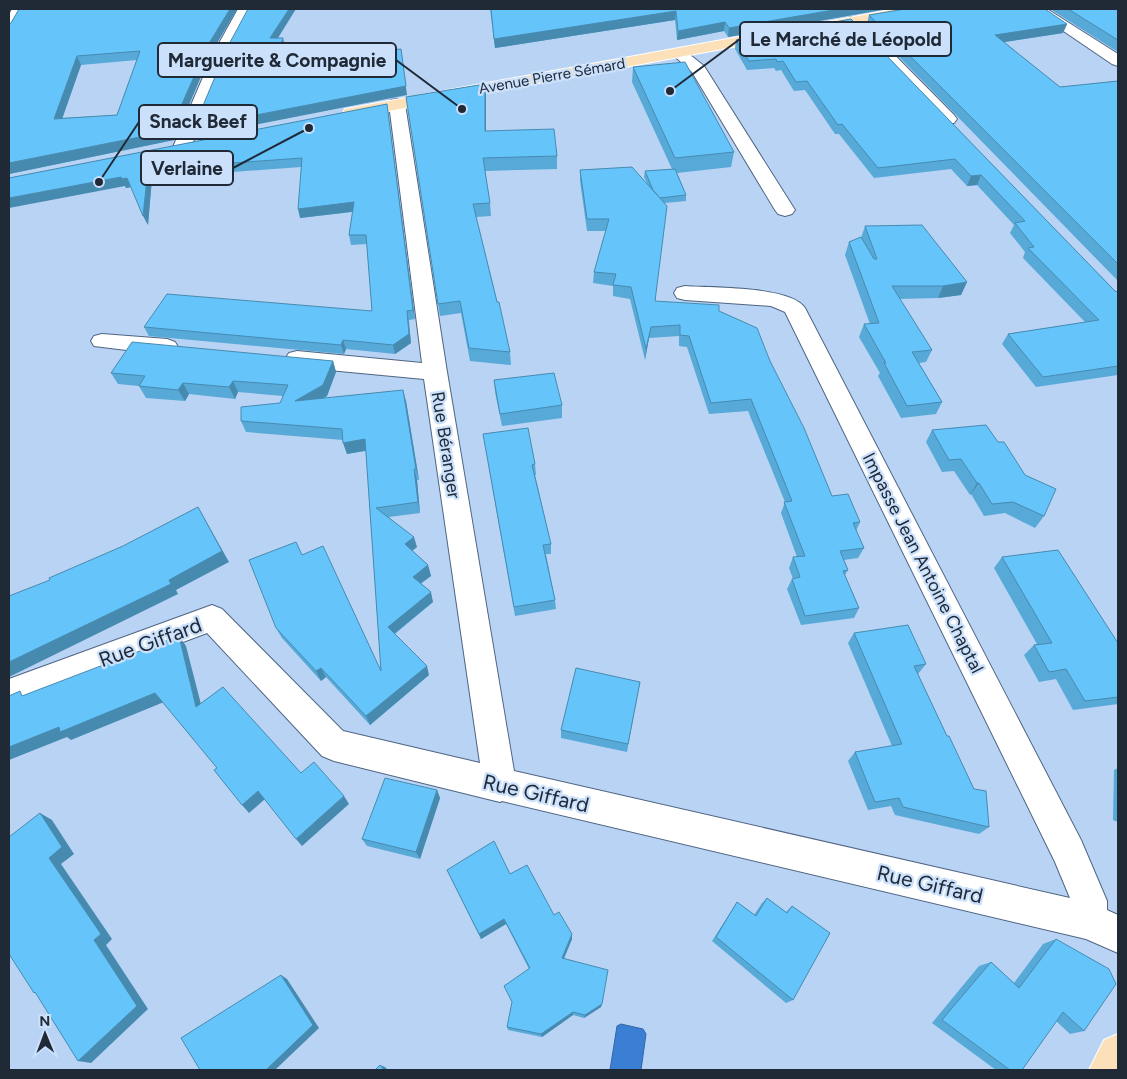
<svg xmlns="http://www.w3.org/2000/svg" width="1127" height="1079" font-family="Figtree,sans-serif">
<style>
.water{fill:#3b7fd5;stroke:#3366a6}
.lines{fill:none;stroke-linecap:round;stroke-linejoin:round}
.minor-casing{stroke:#4f6583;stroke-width:2}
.major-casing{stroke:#fff;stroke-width:2}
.minor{fill:#fff;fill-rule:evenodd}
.major{fill:#fbe0b9;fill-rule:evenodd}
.wall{fill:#57a9d8;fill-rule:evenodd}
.shaded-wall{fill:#478ab0}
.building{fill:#65c5fb;stroke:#478ab0;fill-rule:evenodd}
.labels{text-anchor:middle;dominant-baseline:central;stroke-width:4.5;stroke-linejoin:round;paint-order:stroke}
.far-street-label{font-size:15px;fill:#202a37;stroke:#cbe0fb}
.street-label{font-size:18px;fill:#202a37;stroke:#cbe0fb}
.near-street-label{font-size:21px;fill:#202a37;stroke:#cbe0fb}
.leader{fill:none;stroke:#202a37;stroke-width:2}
.callout-dot{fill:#202a37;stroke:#cbe0fb;stroke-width:2}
.callout{fill:#cbe0fb;stroke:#202a37;stroke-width:2}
.callout-label{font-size:19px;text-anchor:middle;font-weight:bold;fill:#202a37}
</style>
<rect width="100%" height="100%" fill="#b9d3f5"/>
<polygon class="water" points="621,1024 643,1029 646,1034 641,1070 610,1070 617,1026"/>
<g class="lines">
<defs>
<g id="minor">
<polygon points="12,9 26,9 14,31 9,32 9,15"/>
<polygon points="238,9 252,9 229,54 191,147 188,151 182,152 176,151 173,147 213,54"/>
<polygon points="1031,9 1047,9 1118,54 1118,66 1112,64"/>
<polygon points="853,17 858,18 954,115 957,119 954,123 942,123 848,24 846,21 848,18"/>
<polygon points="679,48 684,50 704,66 795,210 792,214 785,216 778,214 775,210 692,72 671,53 674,50"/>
<path d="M397,99L403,100L405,104L447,372L514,771L1070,898L1055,862L785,312L771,306L685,300L677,298L674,293L677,288L685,286C711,288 791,286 805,308L1081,840L1107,901V910L1118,915V953L1086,939L502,801L500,802L334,761L322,756L207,633L9,707V679L212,605L222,609L343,731L480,763L424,379L297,367L289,365L285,359L289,353L297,351L422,363L389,104L391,100Z"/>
<polygon points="102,334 167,339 175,342 178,347 175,352 167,355 94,346 91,341 94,336"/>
</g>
<g id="major">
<polygon points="896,9 925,9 923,12 918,13 816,32 811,31 809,28 811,25 816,24"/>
<polygon points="771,31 776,33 779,36 776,39 351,118 345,117 343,113 345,109 351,108"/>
<polygon points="1118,1034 1118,1070 1089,1070 1104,1040"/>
</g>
</defs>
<use href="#minor" class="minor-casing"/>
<use href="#major" class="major-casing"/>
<use href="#minor" class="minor"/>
<use href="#major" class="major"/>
</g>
<g class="wall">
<path d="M19,9H237L211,53L174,140L9,174V24L11,23ZM137,60L117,115L62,118L81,65Z"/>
<polygon points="490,9 887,9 728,37 724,31 677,40 675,20 495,48"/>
<polygon points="1050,9 1118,9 1118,52"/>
<polygon points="869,15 1067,24 1063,33 1004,42 1060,87 1118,81 1118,281 867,24"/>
<polygon points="851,19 1115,291 1118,292 1118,375 1036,387 1002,344 1008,334 1085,322 1023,258 1025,252 1010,233 1014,225 977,185 967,186 951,169 874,178 839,134 835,134 805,90 794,91 781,70 776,71 774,68 747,70 735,49 736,40"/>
<polygon points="633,67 734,152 731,167 677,173 686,195 686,201 665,203 655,301 719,311 770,361 832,496 860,522 856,531 864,548 858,558 844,560 848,570 845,575 859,608 854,618 801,625 787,589 792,579 793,579 789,568 793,557 797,557 781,513 785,502 748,411 709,414 687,347 679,346 679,336 649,338 645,360 630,299 613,296 613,286 593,283 594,272 606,231 587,231 580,181 580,170 647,183 644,177 645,171 672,169 632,82"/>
<polygon points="485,84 486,96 486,131 557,156 557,169 485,171 490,203 491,216 476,217 510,352 511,365 470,361 461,313 440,316 406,97"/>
<polygon points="387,104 415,319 409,320 411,343 395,354 346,349 344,354 149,336 144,327 372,311 367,244 351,245 349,235 353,212 300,218 301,167 152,178 148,225 131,187 126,188 125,186 9,178"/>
<polygon points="865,226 967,282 961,295 938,298 899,299 932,350 926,362 919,363 942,402 936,414 901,418 878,376 880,373 859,337 864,324 870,324 845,255 849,242 861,238"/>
<polygon points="333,361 336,372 327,396 323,399 406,401 419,480 417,480 420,513 389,517 417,547 412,551 428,565 431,576 421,583 433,602 395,634 429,675 370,725 326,677 321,681 282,638 276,628 302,555 381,671 366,451 347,454 343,440 246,432 241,421 280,403 283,396 238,392 235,399 189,394 185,401 146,398 139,386 118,384 111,373"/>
<polygon points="494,380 562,405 562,418 502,426 495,392"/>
<polygon points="932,430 1044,516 1035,528 1005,513 984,516 971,494 970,495 954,471 942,472 926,442"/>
<polygon points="483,434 535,464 536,475 535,475 551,544 551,554 546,554 555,600 556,609 515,616"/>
<polygon points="1002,557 1118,643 1118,704 1073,710 1056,679 1039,682 1024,655 1034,645 1037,644 994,568"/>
<polygon points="854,633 926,664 918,674 989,827 979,834 895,815 891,806 868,810 848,761 855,752 892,746 848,643"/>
<polygon points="640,682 627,752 561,738 561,730"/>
<polygon points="1118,768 1118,822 1113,820 1114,770"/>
<polygon points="437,790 440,798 420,859 367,846 362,839"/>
<polygon points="447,870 510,874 554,915 572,939 564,959 602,1004 601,1007 584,1018 573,1015 542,1037 508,1030 507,1027 529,969 506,924 481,939"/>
<polygon points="767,898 786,912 792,906 793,1000 786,1003 712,941 737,902 754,915 762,903"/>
<polygon points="1056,939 1084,1031 1070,1034 1056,1021 1022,1070 996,1070 932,1023 979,966 991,962 1014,983 1043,944"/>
</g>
<g class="shaded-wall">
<polygon points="230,9 237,9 211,53 174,140 9,174 9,163 170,131 208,45"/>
<polygon points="289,9 296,9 273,46 270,38"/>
<polygon points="839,9 887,9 728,37 729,28"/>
<polygon points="676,11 675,20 495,48 494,39"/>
<polygon points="725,22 724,31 677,40 678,31"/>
<polygon points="1067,24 1063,33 992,44 995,35"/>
<polygon points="283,38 285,46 280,61 278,53"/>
<polygon points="401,49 407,95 198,136 194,127"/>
<polygon points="77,56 81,65 59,128 54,119"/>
<polygon points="485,84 486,96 486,143 485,131"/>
<polygon points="387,104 388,113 415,319 413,310"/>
<polygon points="148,169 152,178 148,225 143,216"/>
<polygon points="981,175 977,185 967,186 971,176"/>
<polygon points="121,177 127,178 131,187 126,188 125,186 9,208 9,198"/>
<polygon points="354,202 357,211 300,218 298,209"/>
<polygon points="967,282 961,295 938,298 943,286"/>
<polygon points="407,311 411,343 395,354 393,345"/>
<polygon points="651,327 645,360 646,349"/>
<polygon points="343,340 346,349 344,354 341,345"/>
<polygon points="333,361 336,372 327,396 299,413 295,401"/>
<polygon points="233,381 238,392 235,399 229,387"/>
<polygon points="183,383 189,394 185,401 178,390"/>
<polygon points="403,390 406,401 419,480 416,469"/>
<polygon points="365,439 368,450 347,454 343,443"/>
<polygon points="414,469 417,480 420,513 418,502"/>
<polygon points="977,483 979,483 971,494 970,495"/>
<polygon points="198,507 229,562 176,590 178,594 9,677 9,662 169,580"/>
<polygon points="414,537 417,547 408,554 405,544"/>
<polygon points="428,565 431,576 416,587 413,577"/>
<polygon points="431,592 433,602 391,636 388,627"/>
<polygon points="179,636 186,646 204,716 196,707"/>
<polygon points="427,666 429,675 370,725 366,716"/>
<polygon points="321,668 326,677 321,681 316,671"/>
<polygon points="155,693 164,702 71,740 67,737 9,760 9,747 59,727"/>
<polygon points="437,790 440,798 420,859 416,852"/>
<polygon points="258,791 265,799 249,813 242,805"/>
<polygon points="344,796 349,804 302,846 296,839"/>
<polygon points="40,813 52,820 74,854 61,864 112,939 106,945 148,1009 91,1063 78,1061 94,940 49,858"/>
<polygon points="504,919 506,924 481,939 479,934"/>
<polygon points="572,934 572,939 562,962 562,958"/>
<polygon points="281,975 287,979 319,1028 275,1070 266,1070"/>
<polygon points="602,1004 601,1007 584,1018 585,1015"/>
<polygon points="573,1012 573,1015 542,1037 541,1034"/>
<polygon points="380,1065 385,1067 388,1070 384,1070"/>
</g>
<g class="building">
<path d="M19,9H230L208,45L170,131L9,163V24L11,23ZM140,51L117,115L54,119L77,56Z"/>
<polygon points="248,9 289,9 270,38 283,38 278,53 325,52 324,56 401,49 406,86 194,127 228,46"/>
<polygon points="491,9 839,9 729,28 725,22 678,31 676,11 494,39"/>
<polygon points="905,9 1045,9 1067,24 995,35 1060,87 1118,81 1118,264 869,15"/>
<polygon points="1068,9 1118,9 1118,40"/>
<polygon points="851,19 1115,291 1118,292 1118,366 1043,377 1008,334 1099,320 1028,248 1034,247 1015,223 1025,221 981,175 971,176 955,159 878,168 842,124 838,125 807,81 796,82 783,61 777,62 776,59 749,61 736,40"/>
<polygon points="685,62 734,152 675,158 633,67"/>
<polygon points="485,84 485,131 554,129 557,156 483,158 490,203 473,204 497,302 499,302 510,352 469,348 460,301 438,304 406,97"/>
<polygon points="387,104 413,310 407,311 409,334 393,345 343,340 341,345 144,327 167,294 372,311 366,235 349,235 354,202 298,209 302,158 148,169 143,216 127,178 122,179 121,177 9,198 9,178"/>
<polygon points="632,167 667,206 655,301 719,305 719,311 757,328 770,361 804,428 832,496 848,494 860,522 853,523 864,548 840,551 848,570 843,571 859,608 805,616 792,579 800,577 793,557 805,556 784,502 792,501 751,399 711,403 689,336 680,335 680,325 651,327 646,349 631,287 613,285 616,274 594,272 609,219 587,219 580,170"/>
<polygon points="675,169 686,195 660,198 653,190 645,171"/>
<polygon points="922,225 967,282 943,286 892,286 932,350 912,352 942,402 907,406 884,363 886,363 864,324 879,323 849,242 861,237 874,259 877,259 865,226"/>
<polygon points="132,342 333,361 323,385 295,401 403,390 416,469 414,469 418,502 376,508 414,537 405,544 428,565 413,577 431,592 388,627 427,666 366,716 321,668 316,671 276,628 249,560 296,542 302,555 323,546 381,671 365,439 343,443 342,429 241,421 241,407 280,403 288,385 233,381 229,387 183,383 178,390 139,386 145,376 111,373"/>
<polygon points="554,373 562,405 500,414 494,380"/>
<polygon points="986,425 998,442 1004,442 1025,475 1056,489 1044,516 1013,502 992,504 979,483 977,483 961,459 949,460 932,430"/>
<polygon points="528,428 535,464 532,465 551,544 543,545 555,600 514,607 483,434"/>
<polygon points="198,507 222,551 169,580 171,584 9,662 9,596 50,580 49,578 123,546"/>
<polygon points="1058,550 1118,643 1118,697 1085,701 1066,669 1049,672 1034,645 1052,643 1002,557"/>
<polygon points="908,625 926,664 914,666 947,736 949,736 974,789 986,791 989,827 903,807 899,798 875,802 855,752 902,744 854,633"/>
<polygon points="179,636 196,707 223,687 301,773 314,762 344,796 296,839 258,791 242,805 214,770 217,768 155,693 60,732 59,727 9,747 9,696 20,691 22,696"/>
<polygon points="576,668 640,682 628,744 561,730"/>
<polygon points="385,778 437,790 416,852 362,839"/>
<polygon points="40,813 62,847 49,858 101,934 94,940 137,1006 78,1061 35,992 34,993 9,954 9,837"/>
<polygon points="494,841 510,874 527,865 554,915 559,912 572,934 562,958 608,970 602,1004 585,1015 573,1012 541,1034 507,1027 512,1002 504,986 530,968 504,919 479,934 447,870"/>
<polygon points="767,898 787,913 792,906 830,933 793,1000 716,937 737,902 756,916"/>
<polygon points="1056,939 1109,969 1116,984 1084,1031 1063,1012 1022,1070 1010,1070 942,1020 991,962 1019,988"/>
<polygon points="281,975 313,1025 266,1070 231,1070 231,1069 230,1070 200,1070 181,1038"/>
<polygon points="380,1065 384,1070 375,1070"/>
</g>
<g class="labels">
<g class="far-street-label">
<text transform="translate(552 76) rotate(-10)">Avenue Pierre Sémard</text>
</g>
<g class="street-label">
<text transform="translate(446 445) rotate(81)">Rue Béranger</text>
<text transform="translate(923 563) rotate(63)">Impasse Jean Antoine Chaptal</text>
</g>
<g class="near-street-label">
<text transform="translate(150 642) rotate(-20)">Rue Giffard</text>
<text transform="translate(536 793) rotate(13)">Rue Giffard</text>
<text transform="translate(930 884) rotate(13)">Rue Giffard</text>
</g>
</g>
<path class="leader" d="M670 91L740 39M462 109L396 60M99 182L139 122M309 128L233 168"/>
<g class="callout-dot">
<circle cx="670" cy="91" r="5"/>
<circle cx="462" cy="109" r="5"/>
<circle cx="99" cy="182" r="5"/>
<circle cx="309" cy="128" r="5"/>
</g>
<g class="callout">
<rect x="740" y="22" width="211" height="34" rx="5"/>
<rect x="158" y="43" width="238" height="34" rx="5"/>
<rect x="139" y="105" width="118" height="34" rx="5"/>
<rect x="141" y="151" width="92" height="34" rx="5"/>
</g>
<g class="callout-label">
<text x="846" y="46">Le Marché de Léopold</text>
<text x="277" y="67">Marguerite &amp; Compagnie</text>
<text x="198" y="128">Snack Beef</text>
<text x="187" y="175">Verlaine</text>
</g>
<rect width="1127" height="1079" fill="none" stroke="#202a37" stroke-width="20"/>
<g transform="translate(45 1034) rotate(359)" stroke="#cbe0fb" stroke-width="4" paint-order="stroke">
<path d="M0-4L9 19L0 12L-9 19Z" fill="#202a37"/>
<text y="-8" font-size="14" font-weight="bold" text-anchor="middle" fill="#202a37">N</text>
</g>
</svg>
